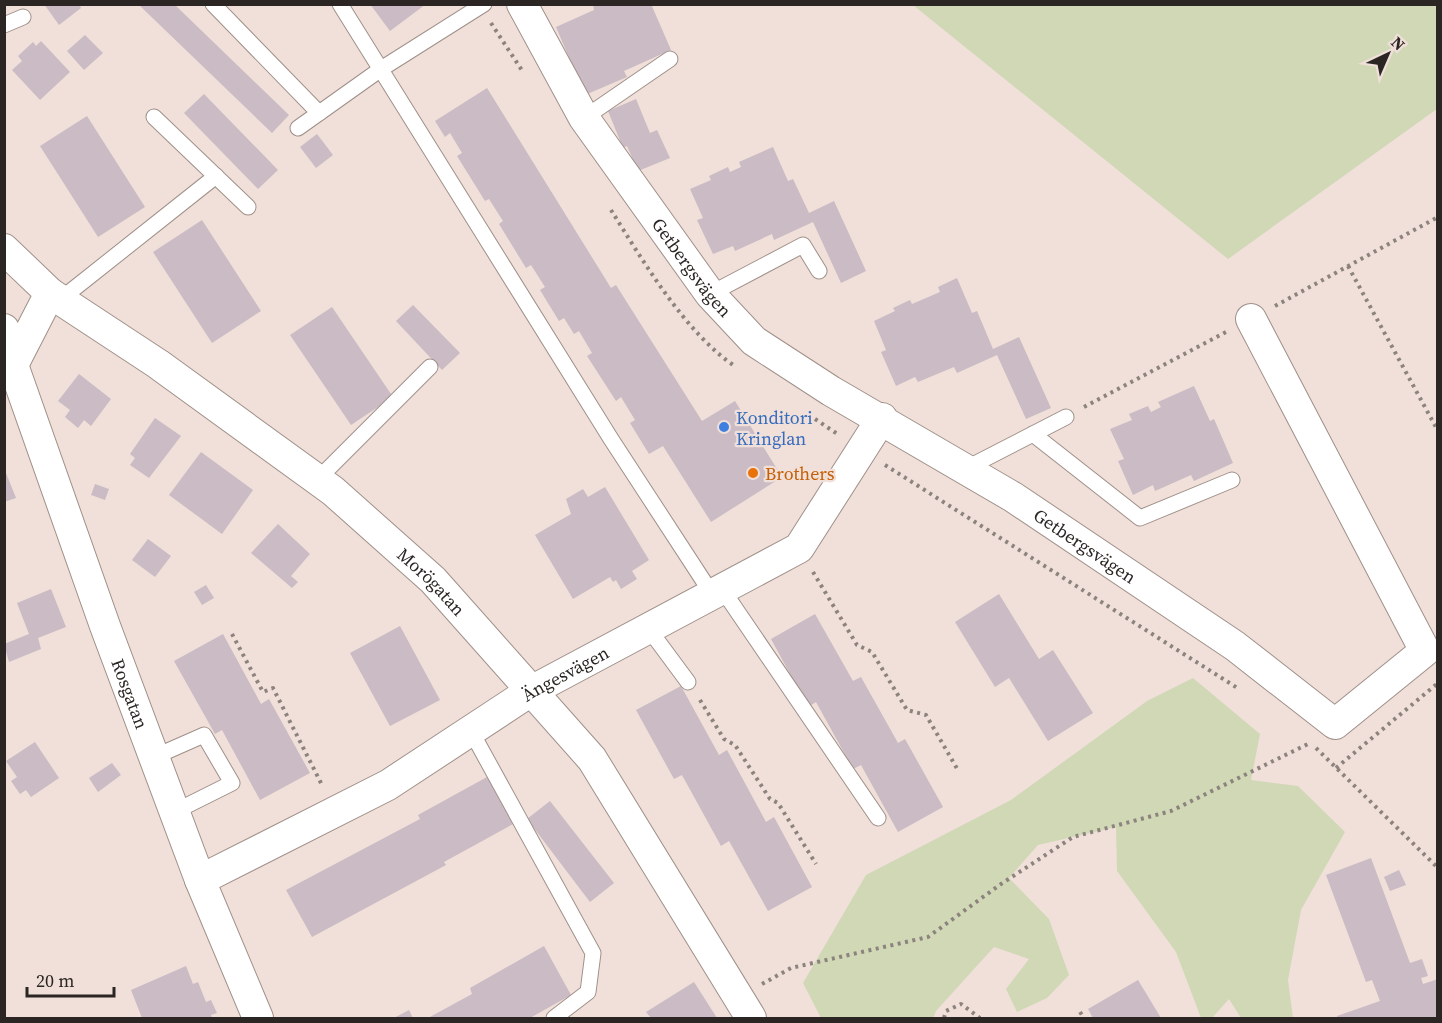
<svg xmlns="http://www.w3.org/2000/svg" width="1442" height="1023" font-family="'Source Serif 4',serif">
<style>
.green{fill:#d0d8b6}
.building{fill:#cabbc4}
.lines{fill:none;stroke-linecap:round;stroke-linejoin:round}
.lane-casing{stroke:#9f9089;stroke-width:17}
.street-casing{stroke:#9f9089;stroke-width:32}
.path{stroke:#8d837e;stroke-width:4;stroke-dasharray:3 4.5;stroke-linecap:butt}
.lane{stroke:#fff;stroke-width:15}
.street{stroke:#fff;stroke-width:30}
.shop-dot{fill:#3f7fe0;stroke:#f0e0d9;stroke-width:2}
.food-dot{fill:#e8710a;stroke:#f0e0d9;stroke-width:2}
.labels{text-anchor:middle;dominant-baseline:central;stroke-width:4.5;stroke-linejoin:round;paint-order:stroke}
.street-label{font-size:18px;fill:#2b2623;stroke:#f0e0d9}
.shop-label{font-size:18px;fill:#366cbe;stroke:#f0e0d9;text-anchor:start}
.food-label{font-size:18px;fill:#c56008;stroke:#f0e0d9;text-anchor:start}
</style>
<rect width="100%" height="100%" fill="#f0e0d9"/>
<g class="green">
<polygon points="913,5 1437,5 1437,109 1228,259"/>
<polygon points="1193,678 1260,734 1251,780 1298,786 1345,832 1301,910 1288,980 1293,1018 1241,1018 1229,999 1212,1018 1201,1018 1176,952 1117,871 1116,827 1038,845 1009,878 1049,919 1069,975 1047,998 1017,1012 1006,989 1029,959 994,947 936,1011 933,1018 821,1018 803,983 866,875 1011,800 1147,701"/>
</g>
<g class="building">
<polygon points="44,4 79,4 81,8 59,25"/>
<polygon points="138,4 174,4 289,115 272,133"/>
<polygon points="370,4 426,4 390,31"/>
<polygon points="593,4 651,4 671,50 624,71 627,77 585,95 556,27 594,10"/>
<polygon points="85,35 103,53 84,70 67,51"/>
<polygon points="41,41 70,72 40,100 12,70 22,61 18,56 33,42 36,46"/>
<polygon points="487,88 611,288 616,285 702,421 735,401 782,477 711,522 663,446 649,454 630,423 635,420 621,397 616,401 587,356 592,353 579,331 574,334 564,318 559,321 540,290 545,287 531,265 526,268 499,224 503,221 489,199 485,201 457,156 462,153 450,133 445,137 435,121"/>
<polygon points="204,94 278,170 258,189 184,113"/>
<polygon points="636,99 650,133 657,130 670,158 638,171 627,146 623,148 608,111"/>
<polygon points="87,116 145,207 98,237 40,146"/>
<polygon points="317,134 333,155 316,168 300,147"/>
<polygon points="773,147 788,181 793,179 809,213 834,201 866,271 841,283 813,222 774,240 772,234 735,251 733,246 713,254 697,220 703,218 690,189 711,180 709,176 728,167 730,172 741,167 739,162"/>
<polygon points="202,220 261,311 212,343 153,252"/>
<polygon points="957,278 972,313 977,311 993,349 1019,337 1051,408 1026,419 997,355 957,373 954,367 918,382 915,377 896,386 881,352 886,350 874,321 895,311 893,308 910,300 912,304 940,292 938,287"/>
<polygon points="413,305 460,353 442,370 396,321"/>
<polygon points="332,307 393,397 351,425 290,335"/>
<polygon points="79,374 111,399 91,426 84,420 78,428 65,417 70,410 58,401"/>
<polygon points="1194,386 1210,421 1214,419 1233,463 1194,481 1191,475 1155,491 1153,485 1133,495 1118,461 1124,459 1110,429 1132,420 1129,414 1148,406 1151,412 1161,407 1158,402"/>
<polygon points="155,418 181,436 149,478 130,465 135,458 130,454"/>
<polygon points="201,452 253,490 222,534 169,495"/>
<polygon points="4,468 16,498 4,502"/>
<polygon points="95,484 109,489 105,500 91,495"/>
<polygon points="605,487 649,560 632,571 637,579 621,589 616,580 613,582 610,577 573,599 535,535 571,514 566,499 583,489 588,497"/>
<polygon points="278,524 310,554 291,576 298,582 292,588 251,553"/>
<polygon points="148,539 171,556 155,577 132,560"/>
<polygon points="206,585 214,598 202,605 194,592"/>
<polygon points="51,589 66,627 38,638 41,649 9,662 4,644 29,634 17,603"/>
<polygon points="999,594 1039,659 1053,650 1093,713 1048,741 1009,678 995,687 955,622"/>
<polygon points="815,614 853,681 861,677 898,743 905,739 943,807 898,832 861,765 853,769 816,702 808,707 771,639"/>
<polygon points="400,626 440,700 390,726 350,653"/>
<polygon points="223,634 261,704 269,699 310,773 260,800 222,730 215,734 174,661"/>
<polygon points="681,686 719,755 727,750 766,822 774,817 812,887 768,911 729,841 721,846 682,775 674,779 636,710"/>
<polygon points="35,742 59,778 31,797 26,790 20,794 11,781 17,777 6,761"/>
<polygon points="112,763 121,775 98,792 89,778"/>
<polygon points="487,777 513,824 444,862 446,865 312,937 286,890 420,819 418,815"/>
<polygon points="550,801 614,883 590,902 527,819"/>
<polygon points="1371,858 1410,963 1422,959 1428,976 1421,978 1423,984 1438,979 1438,1018 1338,1018 1337,1016 1380,1001 1372,980 1366,982 1326,875"/>
<polygon points="1399,870 1406,885 1390,891 1384,877"/>
<polygon points="544,946 571,995 530,1018 428,1018 472,994 470,988"/>
<polygon points="186,966 193,984 198,982 206,1002 211,1000 217,1013 211,1015 212,1018 142,1018 131,990"/>
<polygon points="1138,980 1161,1018 1093,1018 1088,1009"/>
<polygon points="694,982 717,1018 651,1018 646,1012"/>
<polygon points="409,1010 413,1018 394,1018"/>
</g>
<g class="lines">
<defs>
<g id="lane">
<polyline points="213,4 319,113"/>
<polyline points="340,4 611,439 712,594"/>
<polyline points="4,25 23,17"/>
<polyline points="154,117 248,207"/>
<polyline points="584,118 670,59"/>
<polyline points="298,128 381,69 484,4"/>
<polyline points="710,294 803,245 819,271"/>
<polyline points="61,299 216,176"/>
<polyline points="1033,434 1140,518 1232,480"/>
<polyline points="965,469 1066,417"/>
<polyline points="317,480 430,367"/>
<polyline points="722,589 878,818"/>
<polyline points="648,628 688,682"/>
<polyline points="471,731 593,953 588,992 554,1018"/>
<polyline points="154,757 204,735 232,783 174,812"/>
</g>
<g id="street">
<path id="s1" d="M522,4L584,118L710,294L754,341L831,391L1013,497L1235,646L1335,724L1425,651L1251,319"/>
<path id="s2" d="M4,249L50,293L158,364L333,491L433,580L592,759L751,1018"/>
<path id="s3" d="M4,329L13,365L105,626L200,880L258,1018"/>
<polyline points="13,365 50,293"/>
<path id="s4" d="M200,880L388,785L531,691L799,548L882,418"/>
</g>
</defs>
<use href="#lane" class="lane-casing"/>
<use href="#street" class="street-casing"/>
<g class="path">
<polyline points="491,23 523,72"/>
<path d="M611,210C643,261 686,334 736,367"/>
<polyline points="1348,266 1438,431"/>
<polyline points="1275,306 1438,217"/>
<polyline points="1084,407 1226,332"/>
<polyline points="815,419 839,435"/>
<polyline points="885,465 1239,689"/>
<polyline points="813,572 857,645 872,652 907,710 926,715 959,772"/>
<polyline points="232,634 263,692 273,688 323,787"/>
<polyline points="700,700 724,739 735,745 770,799 778,803 816,864"/>
<polyline points="1316,748 1438,868"/>
<polyline points="1336,768 1438,683"/>
<polyline points="762,984 791,968 928,937 1001,884 1073,837 1171,811 1310,743"/>
<polyline points="1080,1012 1084,1018"/>
<polyline points="944,1018 946,1011 961,1004 980,1018"/>
</g>
<use href="#lane" class="lane"/>
<use href="#street" class="street"/>
</g>
<circle class="shop-dot" cx="724" cy="427" r="6"/>
<circle class="food-dot" cx="753" cy="473" r="6"/>
<g class="labels">
<g class="street-label">
<text stroke="none"><textPath href="#s1" startOffset="314">Getbergsvägen</textPath></text>
<text stroke="none"><textPath href="#s1" startOffset="800">Getbergsvägen</textPath></text>
<text stroke="none"><textPath href="#s2" startOffset="543">Morögatan</textPath></text>
<text stroke="none"><textPath href="#s4" startOffset="420">Ängesvägen</textPath></text>
<text stroke="none"><textPath href="#s3" startOffset="386">Rosgatan</textPath></text>
</g>
<g class="shop-label">
<text x="736" y="417">Konditori<tspan x="736" dy="21">Kringlan</tspan></text>
</g>
<g class="food-label">
<text x="765" y="473">Brothers</text>
</g>
</g>
<rect width="1442" height="1023" fill="none" stroke="#2b2623" stroke-width="12"/>
<g transform="translate(1388 54) rotate(44)" stroke="#f0e0d9" stroke-width="4.5" paint-order="stroke">
<path d="M0-4.5L10 22L0 15L-10 22Z" fill="#2b2623"/>
<text y="-9" font-size="16" font-weight="bold" text-anchor="middle" fill="#2b2623">N</text>
</g>
<path d="M27 987v9h87v-9" fill="none" stroke="#2b2623" stroke-width="3"/>
<text x="36" y="987" font-size="18" fill="#2b2623" stroke="#f0e0d9" stroke-width="4.5" paint-order="stroke">20 m</text>
</svg>
